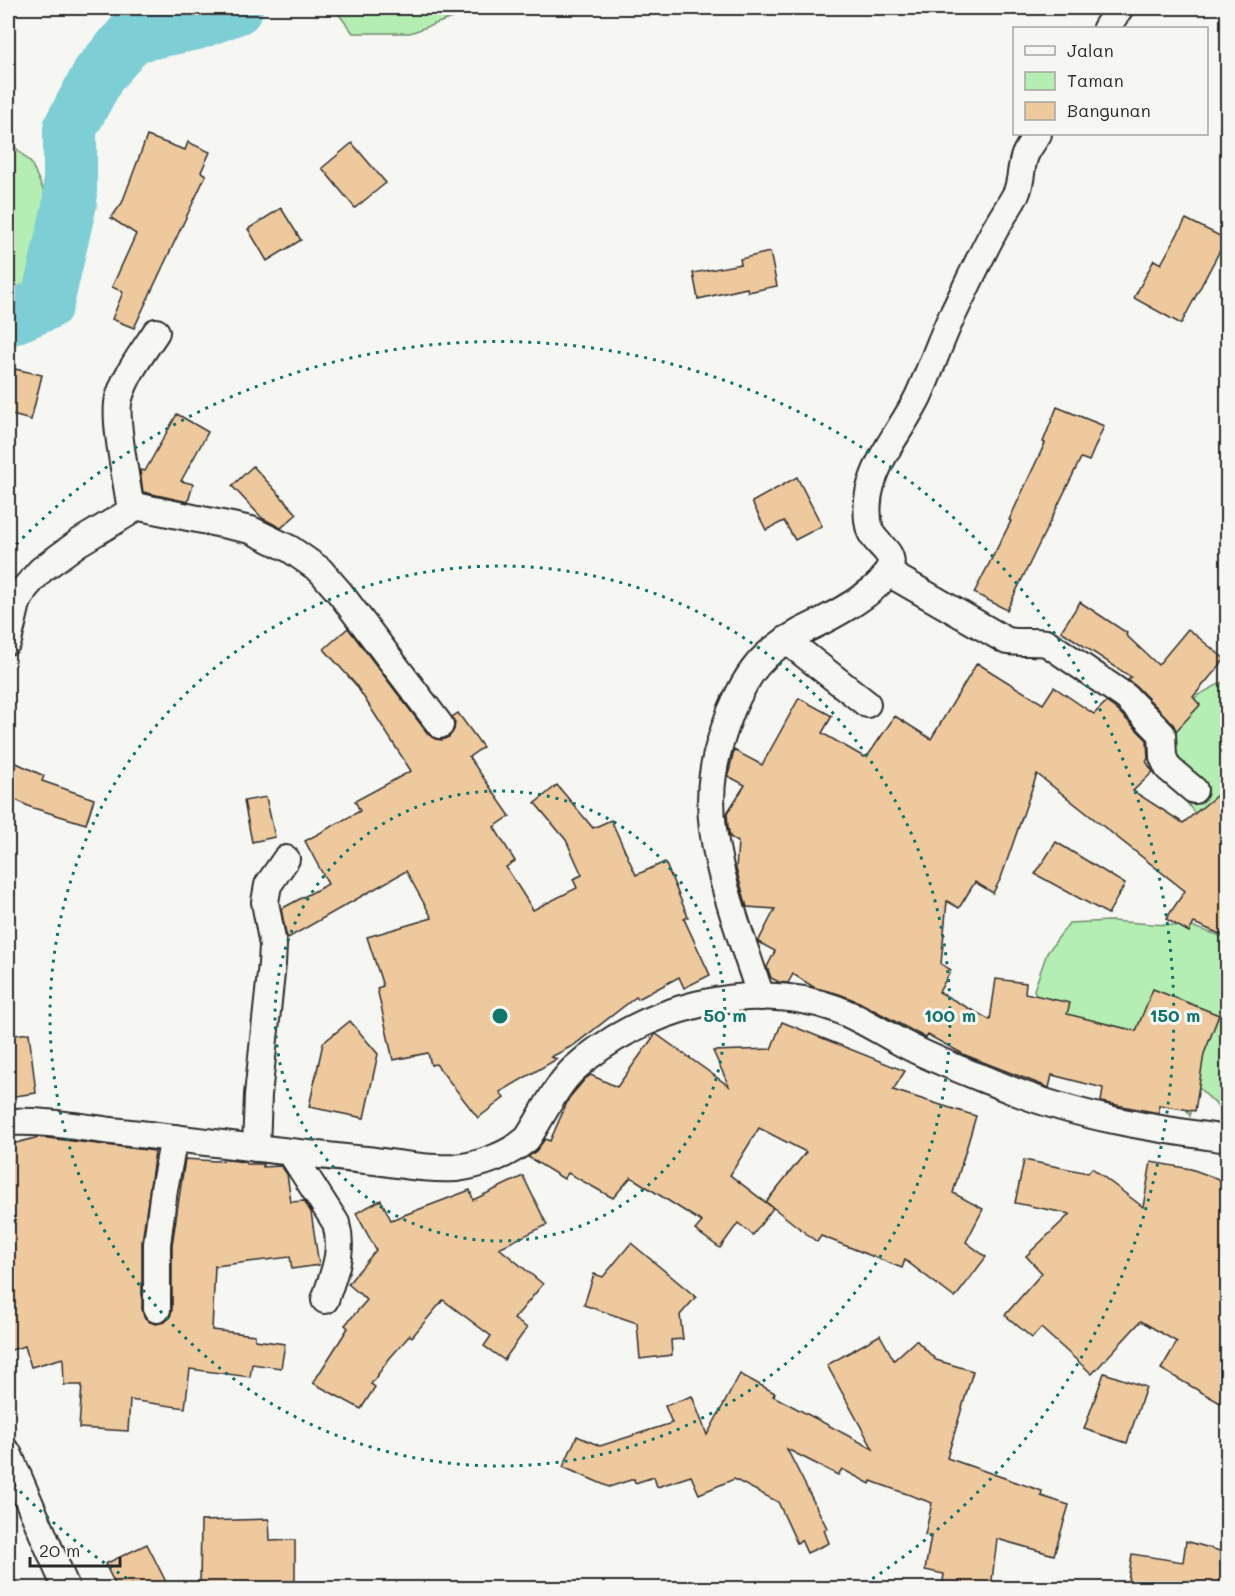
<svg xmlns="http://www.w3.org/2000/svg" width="1235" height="1596" font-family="Mali,sans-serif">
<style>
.green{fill:#b5eeb2;stroke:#708c6e;stroke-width:1.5}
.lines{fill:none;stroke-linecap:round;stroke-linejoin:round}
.river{stroke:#7dced5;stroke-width:54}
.building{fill:#eec99e;stroke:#2b2b2b;stroke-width:1.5}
.minor-casing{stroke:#2b2b2b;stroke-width:30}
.minor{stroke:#f6f6f2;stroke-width:26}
.ring{fill:none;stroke:#0f766e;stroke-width:3;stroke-dasharray:3 6}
.centre{fill:#0f766e;stroke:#f6f6f2;stroke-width:3}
.ring-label{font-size:18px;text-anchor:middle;font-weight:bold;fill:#0f766e;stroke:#f6f6f2;stroke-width:6;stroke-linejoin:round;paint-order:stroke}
</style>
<rect width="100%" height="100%" fill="#f6f6f2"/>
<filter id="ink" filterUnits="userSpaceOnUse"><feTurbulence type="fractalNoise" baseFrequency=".0167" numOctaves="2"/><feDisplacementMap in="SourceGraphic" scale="12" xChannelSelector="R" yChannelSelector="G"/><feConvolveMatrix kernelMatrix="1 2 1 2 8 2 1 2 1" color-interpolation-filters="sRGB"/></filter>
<g filter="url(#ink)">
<g class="green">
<polygon points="334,8 471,8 463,14 410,33 353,33"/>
<polygon points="8,140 31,163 45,194 53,227 58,262 53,297 28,325 8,336"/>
<polygon points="1227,680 1227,815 1196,815 1176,788 1170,754 1171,721 1198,695"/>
<polygon points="1111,921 1193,927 1227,938 1227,1115 1199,1088 1190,1116 1171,1079 1159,1106 1157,1106 1046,1022 1034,990 1047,953 1069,923"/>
</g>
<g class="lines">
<polyline class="river" points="8,319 47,303 70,203 70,128 99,74 132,36 196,23 236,8"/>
</g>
<g class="building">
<polygon points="147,136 185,150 188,142 210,152 201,172 206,175 134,328 112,319 123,292 112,287 136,234 111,218 122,203"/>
<polygon points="352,143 386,183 355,208 322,168"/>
<polygon points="281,208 301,240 267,261 248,229"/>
<polygon points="1186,219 1226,239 1181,324 1134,298 1154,260 1161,264"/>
<polygon points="770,252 777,286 748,292 747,288 698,299 693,273 741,264 740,259"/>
<polygon points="15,369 42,375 31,420 8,414 8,400"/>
<polygon points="1057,407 1104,426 1089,461 1081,458 1007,610 974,593 1011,521 1009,520 1045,443 1043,442"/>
<polygon points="177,414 208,432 181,481 193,484 188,502 143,492 140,470 145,471"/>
<polygon points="253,466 297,514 281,528 262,518 232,486"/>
<polygon points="797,477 822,526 795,540 784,521 766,530 752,502"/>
<polygon points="1080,602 1127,633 1126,635 1158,665 1188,629 1225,659 1193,697 1200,705 1176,731 1173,724 1137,687 1128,680 1131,677 1061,631"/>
<polygon points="348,628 428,734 435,739 442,740 449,737 454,730 455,723 452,717 458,713 483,747 469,757 510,816 494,827 515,861 506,867 533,910 577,888 573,879 582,875 566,840 535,803 557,785 593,828 611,820 636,875 665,862 688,917 684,919 710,975 684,988 679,977 638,999 636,997 574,1045 551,1057 557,1059 500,1092 504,1098 478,1118 436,1064 431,1065 428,1053 393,1060 377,988 383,986 367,937 432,918 406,871 288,938 286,934 281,909 328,884 305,841 360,811 355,801 411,771 356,685 324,649"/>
<polygon points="977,663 1043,704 1054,687 1094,714 1106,702 1116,709 1147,740 1148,759 1146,761 1153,772 1133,791 1183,823 1227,787 1227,937 1194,923 1189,932 1166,919 1185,891 1037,774 1001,878 993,893 975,882 959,908 947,901 941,964 951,970 939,992 990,1020 996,979 1026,983 1025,993 1070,1003 1067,1014 1136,1031 1153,989 1219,1015 1204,1054 1195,1111 1159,1105 1159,1113 1101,1102 1103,1088 1052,1075 1049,1088 1042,1085 965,1055 928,1035 926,1038 859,1002 839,994 815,988 793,974 788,983 779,982 771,978 767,967 775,951 758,942 775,909 747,907 736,869 738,842 730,837 728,827 727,813 745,785 728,776 734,750 762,765 799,698 832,716 822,733 864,757 865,756 867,757 895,716 931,739"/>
<polygon points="8,759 44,776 42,781 94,799 86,824 30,807 8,796"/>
<polygon points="266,797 275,837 252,842 244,801"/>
<polygon points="1056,842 1125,884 1108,914 1035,874"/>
<polygon points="350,1021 378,1054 364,1118 309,1107 323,1043"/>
<polygon points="782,1022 905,1071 893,1090 976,1116 953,1193 983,1209 966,1242 986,1257 955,1298 905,1260 902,1268 821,1236 817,1242 766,1202 806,1152 759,1128 730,1175 773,1208 753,1235 738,1223 720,1248 695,1230 702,1222 631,1177 613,1198 568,1173 564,1179 528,1157 536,1151 545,1139 550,1141 569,1098 585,1079 591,1075 617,1087 654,1036 656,1034 729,1086 713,1051 771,1049"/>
<polygon points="29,1033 36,1093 8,1097 8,1036"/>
<polygon points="39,1137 155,1151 142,1242 142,1309 144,1317 150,1322 156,1324 165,1322 170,1317 172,1310 172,1245 185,1159 215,1161 228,1160 245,1162 246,1164 263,1164 263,1167 281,1166 287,1174 291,1202 304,1201 311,1212 319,1265 292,1269 290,1257 215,1266 212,1330 255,1335 255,1340 285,1344 281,1368 252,1364 250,1377 190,1369 185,1408 130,1400 128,1431 79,1428 82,1385 64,1385 63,1358 31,1367 25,1346 8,1351 8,1145"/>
<polygon points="1024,1160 1088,1173 1092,1168 1143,1207 1151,1162 1191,1169 1227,1182 1227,1407 1161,1369 1177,1342 1141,1321 1092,1374 1041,1328 1032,1338 1005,1315 1042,1273 1026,1256 1070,1214 1015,1203"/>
<polygon points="523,1176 547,1225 499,1248 543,1284 514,1319 527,1328 504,1360 484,1346 491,1336 443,1300 412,1337 410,1335 389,1359 371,1384 375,1387 361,1409 313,1383 348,1328 345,1325 367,1300 348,1284 376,1250 356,1213 381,1200 391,1220 470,1190 473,1200"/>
<polygon points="631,1243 696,1297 680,1315 683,1339 671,1340 672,1355 640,1359 637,1323 584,1305 594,1274 603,1277"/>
<polygon points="880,1335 894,1360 916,1340 936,1360 973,1371 947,1458 1042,1491 1041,1496 1069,1505 1054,1555 997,1539 991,1588 942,1588 944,1574 925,1570 931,1536 925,1535 932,1503 871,1481 870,1484 842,1469 838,1475 787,1449 827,1528 824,1530 829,1543 807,1553 801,1540 797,1543 778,1502 734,1479 699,1494 691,1476 657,1487 654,1477 635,1483 634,1479 609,1487 563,1467 577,1436 600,1446 672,1423 665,1406 692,1396 707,1435 740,1374 775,1393 773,1396 873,1449 827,1365"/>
<polygon points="1104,1373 1146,1387 1127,1443 1084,1429"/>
<polygon points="269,1519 270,1541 295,1540 295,1581 250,1583 250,1588 207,1588 207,1583 200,1584 201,1521"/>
<polygon points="1186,1541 1227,1553 1227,1588 1127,1588 1132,1554 1183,1562"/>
<polygon points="147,1544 169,1588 117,1588 105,1564"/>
</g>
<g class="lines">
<defs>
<g id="minor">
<polyline points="1106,28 1120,8"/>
<polyline points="130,505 251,530 290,549 320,570 340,593 440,725"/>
<path d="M887,572L1007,641C1021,643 1033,641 1047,643L1126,697L1162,734L1163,757L1168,768L1194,790"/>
<polyline points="786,640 867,704"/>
<path d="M8,641L17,603L25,588L41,570L78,543L128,513L130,505C127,481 113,418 119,398C126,374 143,352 156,332"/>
<path d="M761,997C740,932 702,842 713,774C716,752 723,732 731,711C748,671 763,652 802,631C825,620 882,592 890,567C895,551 874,544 870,530C866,516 867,498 871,485C881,452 903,427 918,397C930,371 939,344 951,318C965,290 978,261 993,233C1000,220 1009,207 1016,194C1022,181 1020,168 1025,155C1028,148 1034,140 1038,134"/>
<path d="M8,1122C45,1120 84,1128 121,1132C203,1141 284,1152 366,1160C396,1163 426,1170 456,1168C481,1165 508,1155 527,1139C542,1117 556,1085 575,1068C639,1009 750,978 834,1008C859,1017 879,1031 902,1043C937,1062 975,1075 1011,1090C1079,1117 1155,1129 1228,1139"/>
<polyline points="256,1148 258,1095 272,964 273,945 265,902 268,885 286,859"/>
<path d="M291,1153L336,1223C344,1253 334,1272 325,1300"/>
<polyline points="157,1309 157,1244 164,1189 174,1138"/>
<polyline points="8,1453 66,1588"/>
</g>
</defs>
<use href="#minor" class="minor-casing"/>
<use href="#minor" class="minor"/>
</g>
</g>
<g class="ring">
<circle cx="500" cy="1016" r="225"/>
<circle cx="500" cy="1016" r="450"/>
<path d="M142 1588A675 675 0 0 1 10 1481M10 551A675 675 0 1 1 858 1588"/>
</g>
<circle cx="500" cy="1016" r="9" class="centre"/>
<g class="ring-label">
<text x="725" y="1022">50 m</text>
<text x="950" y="1022">100 m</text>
<text x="1175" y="1022">150 m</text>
</g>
<rect width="1235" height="1596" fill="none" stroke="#f6f6f2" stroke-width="30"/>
<rect x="15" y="15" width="1205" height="1566" fill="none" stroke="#2b2b2b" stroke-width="2" filter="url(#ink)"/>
<rect x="1013" y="27" width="195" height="108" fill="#f6f6f2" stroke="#a5a5a2" stroke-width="1.5"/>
<rect x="1025" y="46" width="30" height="9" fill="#f6f6f2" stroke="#a5a5a2" stroke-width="1.5"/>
<text x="1067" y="57" font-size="18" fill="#2b2b2b">Jalan</text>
<rect x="1025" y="72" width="30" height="18" fill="#b5eeb2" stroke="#a5a5a2" stroke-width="1.5"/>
<text x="1067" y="87" font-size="18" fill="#2b2b2b">Taman</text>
<rect x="1025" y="102" width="30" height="18" fill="#eec99e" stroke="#a5a5a2" stroke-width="1.5"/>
<text x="1067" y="117" font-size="18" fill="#2b2b2b">Bangunan</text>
<path d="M30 1557v9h90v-9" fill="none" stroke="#2b2b2b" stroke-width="3"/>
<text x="39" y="1557" font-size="18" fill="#2b2b2b" stroke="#f6f6f2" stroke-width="4.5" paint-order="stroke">20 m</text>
</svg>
